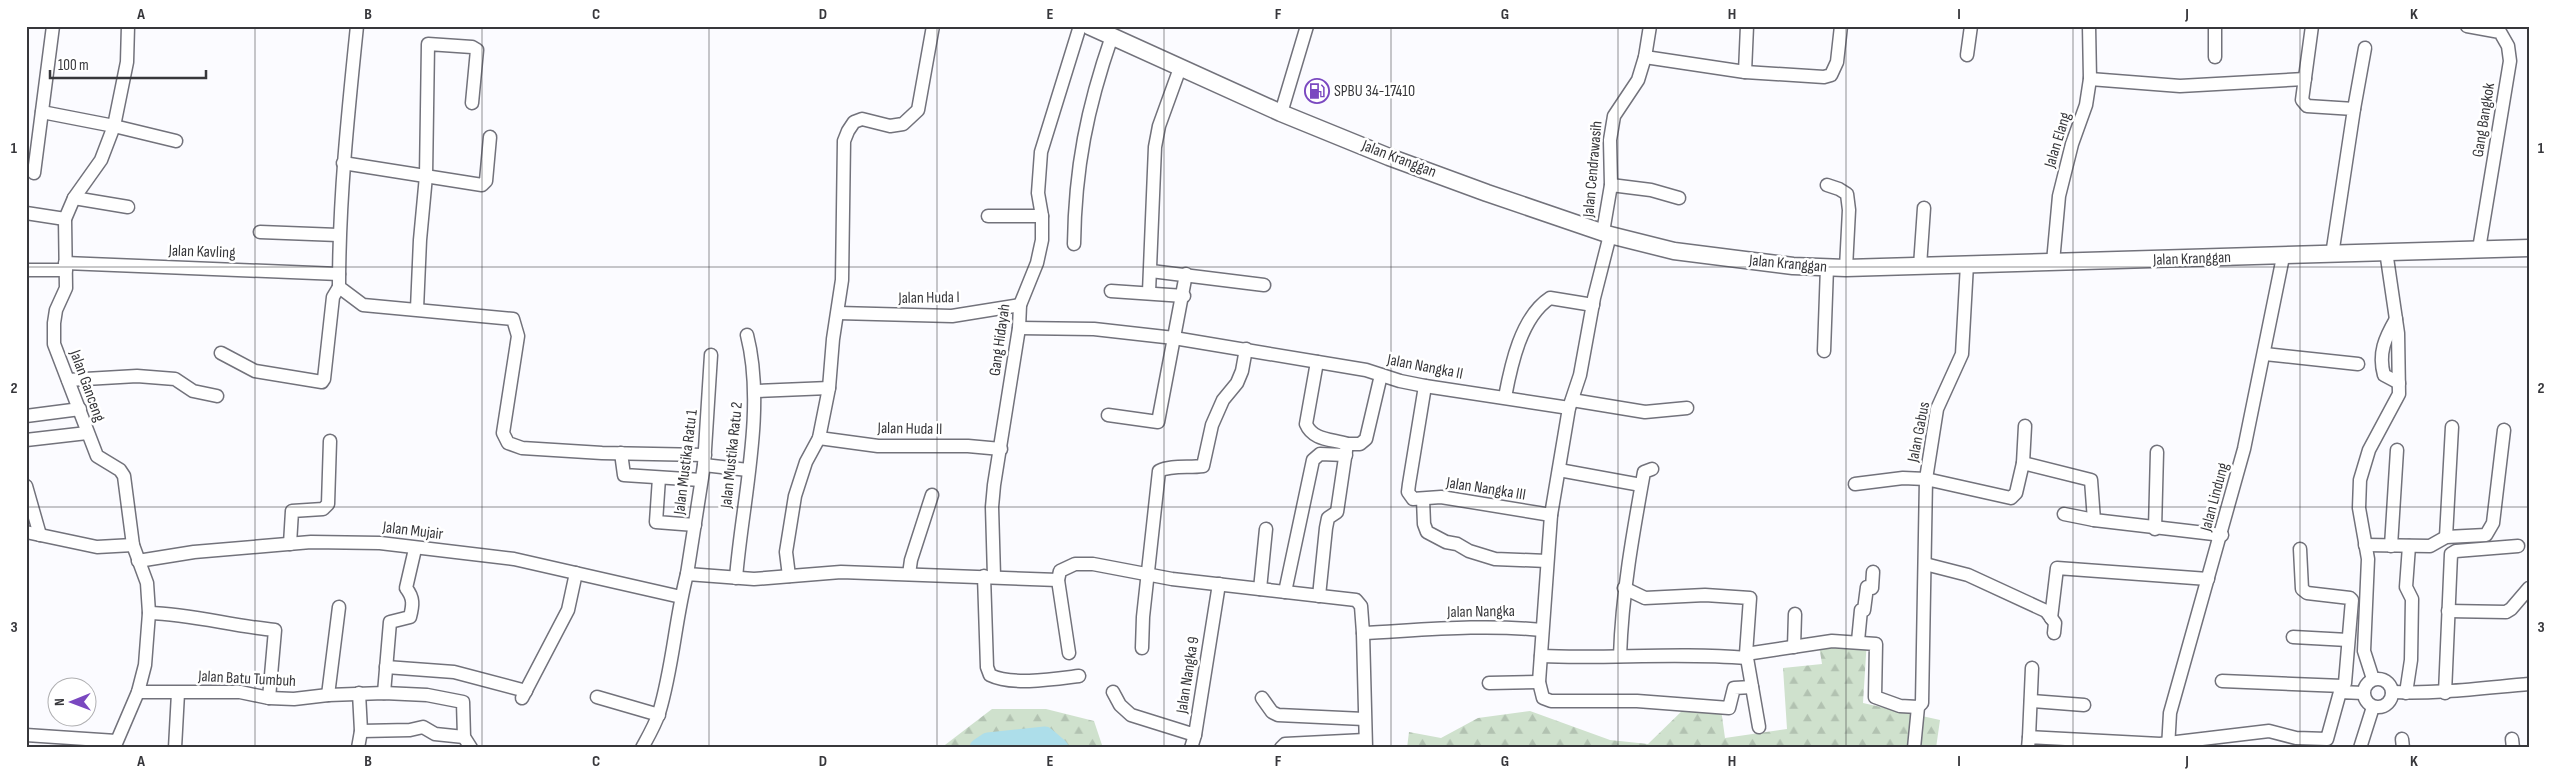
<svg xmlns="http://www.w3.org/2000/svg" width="2555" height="774" font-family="'Sofia Sans Condensed',sans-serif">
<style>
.forest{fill:url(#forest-firs)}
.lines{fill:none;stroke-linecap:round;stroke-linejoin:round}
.river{stroke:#addeea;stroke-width:19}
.minor-casing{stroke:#72727b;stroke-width:15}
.major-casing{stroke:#72727b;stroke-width:19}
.minor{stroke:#fff;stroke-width:12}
.major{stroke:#fff;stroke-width:16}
.grid{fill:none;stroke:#37373b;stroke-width:1;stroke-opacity:0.55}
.labels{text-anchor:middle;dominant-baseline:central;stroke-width:5;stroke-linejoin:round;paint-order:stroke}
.poi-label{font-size:16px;fill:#37373b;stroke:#fff;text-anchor:start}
.street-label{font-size:16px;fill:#37373b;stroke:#fff}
.neatline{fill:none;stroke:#37373b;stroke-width:2}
.grid-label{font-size:16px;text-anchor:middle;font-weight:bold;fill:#37373b}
</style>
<defs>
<pattern id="forest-firs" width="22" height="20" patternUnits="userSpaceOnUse" patternTransform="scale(1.25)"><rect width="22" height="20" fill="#cfe1cd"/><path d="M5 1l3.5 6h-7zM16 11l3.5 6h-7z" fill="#b2c2b1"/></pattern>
</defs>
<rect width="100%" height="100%" fill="#fbfbff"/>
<g class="forest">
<polygon points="1818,639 1867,639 1863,703 1940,720 1936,748 1407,748 1409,732 1441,738 1478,718 1530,711 1610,740 1648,744 1686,707 1721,709 1725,738 1787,729 1783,668 1822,664"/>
<polygon points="992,709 1046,709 1094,721 1103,748 941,748"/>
</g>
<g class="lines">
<polyline class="river" points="979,748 988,742 1045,736 1059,748"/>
<defs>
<g id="minor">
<path d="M357,26C348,113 339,199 339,287L363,305L513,319L518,336L503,433L508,443L522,448L602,453L705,455"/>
<polyline points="2215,26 2215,57"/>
<polyline points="2312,26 2302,100 2307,106 2354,109 2332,255"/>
<polyline points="2467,26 2500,32 2508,46 2510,61 2479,249"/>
<polyline points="1967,55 1971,26"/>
<polyline points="1645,57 1745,72 1824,77 1831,75 1837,62 1841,26"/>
<polyline points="1745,72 1747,26"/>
<polyline points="2090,79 2180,86 2305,79"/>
<polyline points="2354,109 2365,48"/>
<polyline points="42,112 114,126 176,141"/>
<polyline points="1281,113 1307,26"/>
<polyline points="343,163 482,185 486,181 490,137"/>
<polyline points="34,173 53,26"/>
<polyline points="1611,185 1651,190 1679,198"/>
<polyline points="1827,185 1839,189 1847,194 1849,210 1846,268"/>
<polyline points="74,198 128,207"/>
<polyline points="26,213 65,219"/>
<polyline points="988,216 1042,216"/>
<polyline points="260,232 338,235"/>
<polyline points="1603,232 1611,185 1610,140 1614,116 1638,80 1645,57 1650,26"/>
<polyline points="1610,235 1594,298 1580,375 1569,408 1551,515 1539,682 1543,698 1551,701 1637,701 1729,708 1734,688 1752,687"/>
<path d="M1074,244C1075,168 1087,108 1112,36"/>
<polyline points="2053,262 2059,196 2072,144 2086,105 2090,79 2089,26"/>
<polyline points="65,263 339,274"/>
<polyline points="1920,266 1924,208"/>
<polyline points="26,270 66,270"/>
<polyline points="1151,271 1264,285"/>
<polyline points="1111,291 1184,296"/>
<polyline points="1149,292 1155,147 1159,126 1180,68"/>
<polyline points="417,309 420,240 426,176 428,44 472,47 477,50 472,103"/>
<polyline points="838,313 952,316 1020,305"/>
<path d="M2396,319C2385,338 2378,353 2384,375L2399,383"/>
<polyline points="1019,328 1094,329 1174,338 1366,370 1400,381 1425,386 1569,408"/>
<polyline points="1824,351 1827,267"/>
<polyline points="221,353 255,371 322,382 324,379 333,297 339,287"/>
<polyline points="2265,354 2358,364"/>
<path d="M1317,362L1306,424C1313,441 1333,439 1347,444L1337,512L1328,518L1326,528L1319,596"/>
<polyline points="68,380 137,376 175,379 193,391 217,396"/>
<polyline points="1425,386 1409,484 1408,492 1413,499 1441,497 1551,515"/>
<polyline points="755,391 829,388"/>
<path d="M1505,397C1511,365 1521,317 1550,298L1593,305"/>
<polyline points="1572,400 1645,412 1687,408"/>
<polyline points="1108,415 1158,422 1186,274"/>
<polyline points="26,416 80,409"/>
<polyline points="819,438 878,446 968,446 1001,449"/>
<polyline points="26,440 87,433"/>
<polyline points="1347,444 1360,444 1366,439 1381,375"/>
<polyline points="621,453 624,475 701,480"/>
<polyline points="2023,463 2025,426"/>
<polyline points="704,465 748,470"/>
<polyline points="1559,470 1641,485"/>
<polyline points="659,478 656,522 695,525"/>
<polyline points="1855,484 1903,478 1926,479 1937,409 1962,354 1967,264"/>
<polyline points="26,486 40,535"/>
<polyline points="1423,499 1424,524 1427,532 1446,542 1457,544 1469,551 1495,559 1547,561"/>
<polyline points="2064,514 2094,520"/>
<polyline points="2155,529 2157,452"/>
<polyline points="26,532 97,547 133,545"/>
<polyline points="2446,537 2452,427"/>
<polyline points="290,544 292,511 323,509 328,504 330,441"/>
<polyline points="2365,545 2430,546 2446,537 2486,535 2493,523 2504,430"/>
<polyline points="2391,546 2397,450"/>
<polyline points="2300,549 2302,589 2307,593 2350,598 2352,600 2345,683 2340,692"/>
<polyline points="138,561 194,552 311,542 380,543 514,559 681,597"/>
<polyline points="1925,564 1968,575 2046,611 2055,623 2054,633"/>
<polyline points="687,574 704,465 711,355"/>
<polyline points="909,574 911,560 932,495"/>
<polyline points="789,576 786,552 795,496 806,462 819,438 829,388 833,339 842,280 844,141 848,131 854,122 862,119 890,126 903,124 918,110 933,26"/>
<path d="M984,576L987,667L990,675C1012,686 1055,679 1079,676"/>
<polyline points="994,576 992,507 994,485 1019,328 1020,305 1037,263 1042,240 1042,216 1038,193 1041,152 1080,26"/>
<path d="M736,578C742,502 766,409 747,335"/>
<polyline points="1624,588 1645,598 1705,595 1750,598 1746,654"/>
<polyline points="1260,589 1266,529"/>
<polyline points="1285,592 1313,460 1320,454 1346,455"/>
<polyline points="2448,611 2506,612 2511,609 2529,588"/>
<path d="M149,613C192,614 231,626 275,630L269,698"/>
<polyline points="2051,618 2057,568 2208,579"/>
<polyline points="1363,633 1366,748"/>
<polyline points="2293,637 2348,640"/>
<polyline points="1858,641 1861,610 1864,610 1867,587 1872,588 1873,572"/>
<polyline points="1794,647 1795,614"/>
<path d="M1142,648L1143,617L1159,471C1171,465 1189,468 1203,466L1212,425L1223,400L1237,383L1242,371L1246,349"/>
<path d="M1069,653L1058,580L1060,571L1075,564H1093L1172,579L1356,600L1361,606L1363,633C1423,630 1482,624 1542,630"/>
<path d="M1541,656C1609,659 1678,652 1747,658"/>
<path d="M1620,656C1622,594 1633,533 1644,472L1652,469"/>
<polyline points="1747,658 1746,654 1832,641 1876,644 1875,697 1900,706 1918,707"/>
<polyline points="1747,658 1759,727"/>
<polyline points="386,667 454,672 526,691"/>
<circle cx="2378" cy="693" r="14"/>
<polyline points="2373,679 2364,651 2368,559 2359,508 2360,480 2369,450 2399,394 2398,333 2386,251"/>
<polyline points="2222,681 2343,686"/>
<polyline points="1489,683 1539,682"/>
<polyline points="138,692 240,692 269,698 294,699 328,695 384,693 427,695 463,702 464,737 471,748"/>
<polyline points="1113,692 1120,705 1131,715 1195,735 1219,584"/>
<path d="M2392,692C2438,694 2483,688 2529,684"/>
<path d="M384,693L390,622L410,617C413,605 414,598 406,588L415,549"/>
<polyline points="2406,693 2411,660 2412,599 2406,587 2409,546"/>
<polyline points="2445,693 2451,554 2456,551 2518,546"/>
<polyline points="328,695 339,607"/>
<polyline points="597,697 659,715"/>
<polyline points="522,698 568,610 576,573"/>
<polyline points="1262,698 1272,712 1278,715 1364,719"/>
<polyline points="2031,701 2084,705"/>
<polyline points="361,731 410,730 423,727 435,734 464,737"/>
<polyline points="26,735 116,741"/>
<polyline points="2029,737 2032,668"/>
<polyline points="2402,739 2403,748"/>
<polyline points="2512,739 2513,748"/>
<polyline points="114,748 138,692 145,665 149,613 147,583 133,545 124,476 120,470 97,456 54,344 54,323 56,310 66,288 65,219 74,198 101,160 114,126 127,62 128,26"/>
<polyline points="175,748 178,693"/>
<polyline points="358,748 361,731 359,693"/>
<path d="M642,748C648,737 655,725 659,713C673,667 675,620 687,574L754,579L841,572L1058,580"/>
<polyline points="1191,748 1195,735"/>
<polyline points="1281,748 1285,744 1365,740"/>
<polyline points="1914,748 1918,707 1922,703 1926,479 2011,498 2016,493 2023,463 2091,480 2094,520 2222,535"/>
<polyline points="2028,748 2029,737 2160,744 2269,731 2296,738 2327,739 2340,692 2363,693"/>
<polyline points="2168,748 2170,713 2244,449 2283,257"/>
<polyline points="2360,748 2373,707"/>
</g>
<polyline id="major" points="1089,26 1281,113 1389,157 1487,193 1610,235 1674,251 1793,266 1846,268 2529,248"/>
</defs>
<use href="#minor" class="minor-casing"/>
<use href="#major" class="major-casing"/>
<use href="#minor" class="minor"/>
<use href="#major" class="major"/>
</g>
<path class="grid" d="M255,26V748M482,26V748M709,26V748M937,26V748M1164,26V748M1391,26V748M1618,26V748M1846,26V748M2073,26V748M2300,26V748M26,267H2529M26,507H2529"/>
<defs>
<symbol id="fuel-ring" viewBox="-11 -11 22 22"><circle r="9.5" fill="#fff" stroke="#7a48c0" stroke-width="1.5"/><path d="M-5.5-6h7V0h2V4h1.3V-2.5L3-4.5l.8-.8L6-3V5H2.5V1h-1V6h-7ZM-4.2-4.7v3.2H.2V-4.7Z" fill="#7a48c0"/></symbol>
</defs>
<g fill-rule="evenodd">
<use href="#fuel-ring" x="1303" y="77" width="28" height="28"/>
</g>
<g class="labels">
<g class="poi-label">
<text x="1334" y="91">SPBU 34-17410</text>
</g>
<g class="street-label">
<text transform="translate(2484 120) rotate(-81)">Gang Bangkok</text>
<text transform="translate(2058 140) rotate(-73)">Jalan Elang</text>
<text transform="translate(1399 159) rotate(21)">Jalan Kranggan</text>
<text transform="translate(1593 169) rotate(-85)">Jalan Cendrawasih</text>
<text transform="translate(202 252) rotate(2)">Jalan Kavling</text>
<text transform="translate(2192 259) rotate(-2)">Jalan Kranggan</text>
<text transform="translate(1788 264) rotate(5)">Jalan Kranggan</text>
<text transform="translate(929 298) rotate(-1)">Jalan Huda I</text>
<text transform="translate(1000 340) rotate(-82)">Gang Hidayah</text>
<text transform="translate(1425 367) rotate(11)">Jalan Nangka II</text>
<text transform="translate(87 386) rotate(70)">Jalan Ganceng</text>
<text transform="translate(910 429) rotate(1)">Jalan Huda II</text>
<text transform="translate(1919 432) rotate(-79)">Jalan Gabus</text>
<text transform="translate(732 455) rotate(-84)">Jalan Mustika Ratu 2</text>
<text transform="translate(686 462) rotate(-83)">Jalan Mustika Ratu 1</text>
<text transform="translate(1486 489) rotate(9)">Jalan Nangka III</text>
<text transform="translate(2215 497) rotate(-75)">Jalan Lindung</text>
<text transform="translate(413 531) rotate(7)">Jalan Mujair</text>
<text transform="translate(1481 612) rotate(-1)">Jalan Nangka</text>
<text transform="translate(1188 675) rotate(-81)">Jalan Nangka 9</text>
<text transform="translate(247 679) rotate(3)">Jalan Batu Tumbuh</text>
</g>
</g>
<rect width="2555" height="774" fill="none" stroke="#ffffff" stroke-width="55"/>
<g transform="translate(72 702) rotate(269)"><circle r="24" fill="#ffffff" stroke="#afafb1"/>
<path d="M0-4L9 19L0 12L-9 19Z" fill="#7a48c0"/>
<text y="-8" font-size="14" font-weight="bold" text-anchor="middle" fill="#37373b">N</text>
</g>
<path d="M50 70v8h156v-8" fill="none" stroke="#37373b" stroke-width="2.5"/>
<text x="58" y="70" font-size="15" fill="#37373b" stroke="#ffffff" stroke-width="4" paint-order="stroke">100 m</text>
<rect x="28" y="28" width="2500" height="718" class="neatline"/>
<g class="grid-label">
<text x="141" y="19">A</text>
<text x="368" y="19">B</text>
<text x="596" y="19">C</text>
<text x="823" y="19">D</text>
<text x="1050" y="19">E</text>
<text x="1278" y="19">F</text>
<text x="1505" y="19">G</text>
<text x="1732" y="19">H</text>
<text x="1959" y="19">I</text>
<text x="2187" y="19">J</text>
<text x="2414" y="19">K</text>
<text x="14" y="153">1</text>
<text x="2541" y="153">1</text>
<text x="14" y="393">2</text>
<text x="2541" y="393">2</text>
<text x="14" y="632">3</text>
<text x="2541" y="632">3</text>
<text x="141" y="766">A</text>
<text x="368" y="766">B</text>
<text x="596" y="766">C</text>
<text x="823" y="766">D</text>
<text x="1050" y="766">E</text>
<text x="1278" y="766">F</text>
<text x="1505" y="766">G</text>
<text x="1732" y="766">H</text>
<text x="1959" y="766">I</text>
<text x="2187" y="766">J</text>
<text x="2414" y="766">K</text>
</g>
</svg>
